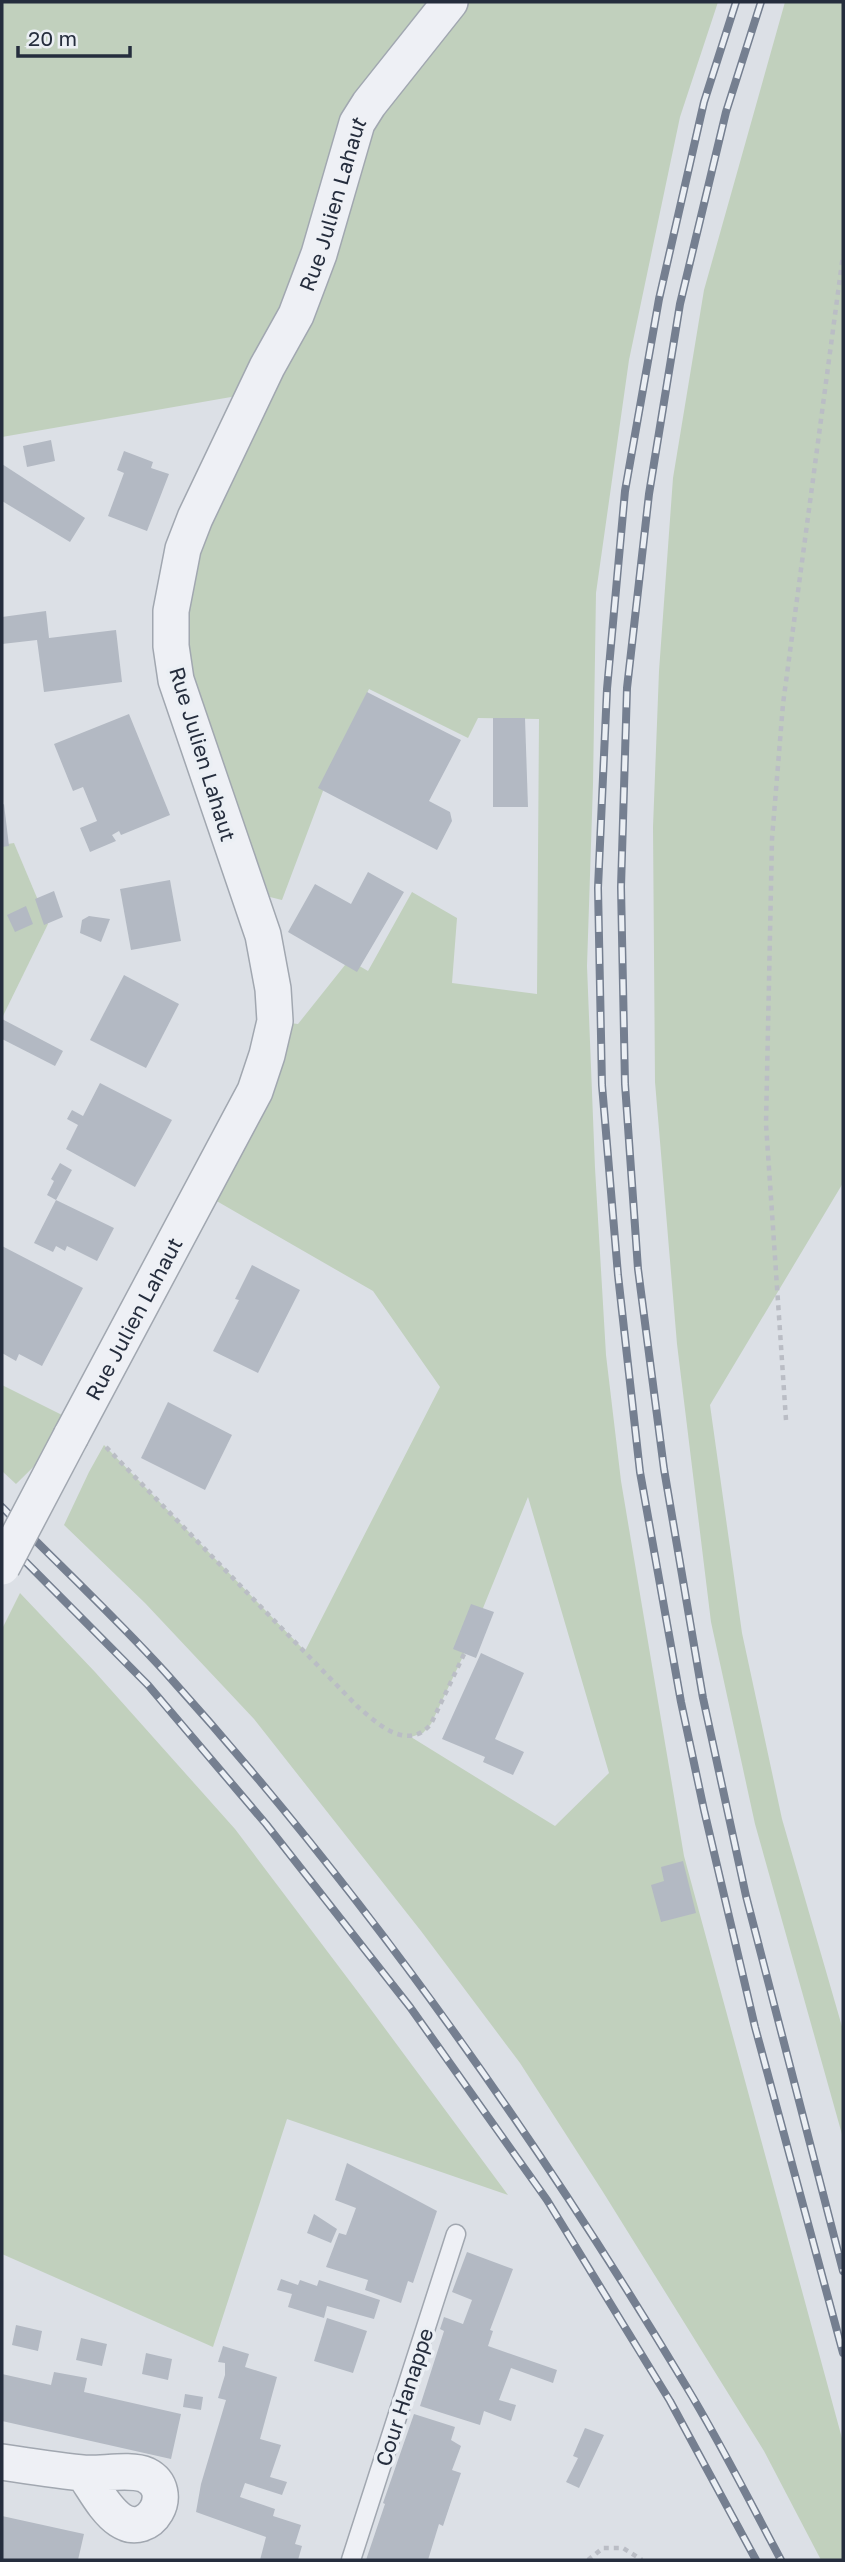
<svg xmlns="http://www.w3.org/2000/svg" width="845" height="2562" font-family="'Golos Text',sans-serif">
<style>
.green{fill:#c1d0bd;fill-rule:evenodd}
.building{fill:#b3b9c3}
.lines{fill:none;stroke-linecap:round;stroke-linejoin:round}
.lane-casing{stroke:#a1a7b0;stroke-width:21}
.street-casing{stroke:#a1a7b0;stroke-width:38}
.path{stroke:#babdc5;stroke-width:4.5;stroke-dasharray:5 5;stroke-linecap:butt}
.lane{stroke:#eef0f5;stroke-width:18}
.street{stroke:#eef0f5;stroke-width:35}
.rail-casing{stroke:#757f90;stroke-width:8}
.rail{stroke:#ebeff4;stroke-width:5;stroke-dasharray:16;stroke-linecap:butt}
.street-bridge-casing{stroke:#a1a7b0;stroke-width:38;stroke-linecap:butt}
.street-bridge{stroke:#eef0f5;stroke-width:35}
.labels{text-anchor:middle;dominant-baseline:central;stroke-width:7;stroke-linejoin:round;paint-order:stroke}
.street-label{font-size:21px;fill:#252d3d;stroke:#ebeff4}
</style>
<rect width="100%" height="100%" fill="#dce0e6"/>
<g class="green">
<path d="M2,2H718L680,117L629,360L596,593L593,784L587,966L595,1168L606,1355L621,1481L684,1856L843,2442V2560H821L764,2451L603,2192L520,2063L421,1931L254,1719L145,1603L64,1525L89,1472L104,1445L305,1651L440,1387L373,1291L201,1192L275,1021L298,1024L349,960L368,971L412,892L457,918L452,983L537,994L539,719L478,718L468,738L369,689L338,751L282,900L270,897L219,753L199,690L176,680L171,611L254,393L2,437ZM528,1497L609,1773L555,1826L411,1737L423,1733L431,1724L466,1650Z"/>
<polygon points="785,2 843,2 843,1183 710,1405 742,1633 782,1819 843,2030 843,2138 755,1824 711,1622 677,1344 655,1082 653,827 659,671 673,478 704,290"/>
<polygon points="14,843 48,924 2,1018 2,845"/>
<polygon points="2,1385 78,1423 16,1484 2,1471"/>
<polygon points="20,1593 95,1672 235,1829 361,1996 508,2195 287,2119 213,2347 2,2254 2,1629"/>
</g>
<g class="building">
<polygon points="51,440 55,461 27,467 23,446"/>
<polygon points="124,451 153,462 151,468 169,474 147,531 108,516 124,473 117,470"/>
<polygon points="2,464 85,518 70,542 2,501"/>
<polygon points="46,611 49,638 116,630 122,682 44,692 37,640 2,644 2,617"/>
<polygon points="367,692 461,740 429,801 450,812 452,821 437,850 318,788"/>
<polygon points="129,714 170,815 121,835 119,831 112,835 116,841 90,852 80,828 97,821 83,787 73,791 54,744"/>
<polygon points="493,718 525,718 528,807 493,807"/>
<polygon points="4,804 9,846 2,847 2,805"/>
<polygon points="368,872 404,892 357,972 288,932 315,884 351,904"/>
<polygon points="170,880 181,941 131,950 120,889"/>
<polygon points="54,891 63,917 44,925 35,899"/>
<polygon points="26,906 33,924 15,932 7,915"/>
<polygon points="89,916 110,919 101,942 80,933 82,920"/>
<polygon points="124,975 179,1004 146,1068 90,1040"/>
<polygon points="2,1019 63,1051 55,1066 2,1039"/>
<polygon points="100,1083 172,1120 135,1187 66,1149 78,1125 67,1119 72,1110 83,1116"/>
<polygon points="60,1163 72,1170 56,1200 47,1195 54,1181 51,1179"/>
<polygon points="56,1200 114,1228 97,1261 67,1246 65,1251 56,1246 53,1252 34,1243"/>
<polygon points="2,1246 83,1288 42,1366 19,1354 16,1361 2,1353"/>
<polygon points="252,1265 300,1290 258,1373 213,1351 239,1300 235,1299"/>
<polygon points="168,1402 232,1435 205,1490 141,1458"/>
<polygon points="471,1604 494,1612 476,1658 453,1649"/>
<polygon points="481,1653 524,1673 495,1739 524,1752 513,1775 483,1762 485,1757 442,1739"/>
<polygon points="683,1861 696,1913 661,1922 651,1885 664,1881 661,1867"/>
<polygon points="347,2163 437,2211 413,2283 408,2281 401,2303 365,2290 368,2280 326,2267 339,2233 346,2235 356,2208 335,2200"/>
<polygon points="314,2214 337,2229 331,2243 307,2233"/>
<polygon points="467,2252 513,2269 490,2330 493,2331 488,2346 557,2370 553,2383 511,2368 499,2400 516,2405 511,2421 484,2411 480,2425 420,2406 444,2331 440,2329 444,2317 463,2324 472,2300 452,2292"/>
<polygon points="281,2279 298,2285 300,2280 317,2286 319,2280 380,2300 374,2319 327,2306 324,2318 288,2307 292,2294 277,2290"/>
<polygon points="327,2318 367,2331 353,2373 314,2361"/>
<polygon points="16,2325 42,2331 38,2351 12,2345"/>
<polygon points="81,2338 107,2344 102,2366 76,2360"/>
<polygon points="223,2346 249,2354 245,2367 277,2377 260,2439 281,2445 270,2477 287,2482 282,2495 245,2483 240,2497 275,2509 273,2516 301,2525 295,2544 302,2546 298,2560 260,2560 266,2537 196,2512 201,2484 226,2400 218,2398 225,2375 225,2363 218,2362"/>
<polygon points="146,2353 172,2359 168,2380 142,2374"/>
<polygon points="54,2372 87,2378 84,2392 181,2414 171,2459 2,2421 2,2374 51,2385"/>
<polygon points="185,2394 203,2397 201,2410 183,2407"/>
<polygon points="414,2414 455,2427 451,2440 461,2446 452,2470 461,2473 452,2499 443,2526 439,2524 428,2560 366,2560 385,2504 383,2503"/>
<polygon points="585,2428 604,2435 579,2488 566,2482 578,2458 573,2456"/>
<polygon points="2,2516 84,2534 78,2560 2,2560"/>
</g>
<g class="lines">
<defs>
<polyline id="lane" points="351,2560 456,2234"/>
<g id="street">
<path id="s1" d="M71,1436L255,1091L267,1055L275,1021L273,989L263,935L176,680L171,646V611L183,549L195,518L267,367L296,315L319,254L357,123L369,104L450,2"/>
<path d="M2,2462C28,2466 55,2470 82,2473C99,2475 130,2468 146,2475C178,2491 150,2540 120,2520C105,2510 94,2488 84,2474"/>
</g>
</defs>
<use href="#lane" class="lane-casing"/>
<use href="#street" class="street-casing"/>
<g class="path">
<polyline points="786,1420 766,1124 772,839 783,704 843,255"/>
<path d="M106,1447L357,1706C378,1724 407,1752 431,1724L466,1650"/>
<polyline points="588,2560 603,2548 623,2548 642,2560"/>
</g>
<use href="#lane" class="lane"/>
<use href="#street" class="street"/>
<defs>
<g id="rail">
<polyline points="736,2 704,102 659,299 625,491 607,689 598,888 602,1085 618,1275 640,1472 681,1702 704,1810 755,2027 843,2353"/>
<polyline points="761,2 726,112 680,304 649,494 627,688 621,887 625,1084 638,1269 664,1469 703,1698 746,1896 843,2271"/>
<path d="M2,1507C56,1562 113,1615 165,1672C363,1891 534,2133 686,2386C720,2442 750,2502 781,2560"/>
<polyline points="2,1538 148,1685 266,1824 410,2007 547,2200 670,2401 756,2560"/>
</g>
</defs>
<use href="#rail" class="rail-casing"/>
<use href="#rail" class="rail"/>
<defs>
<polyline id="street-bridge" points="2,1567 71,1436"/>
</defs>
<use href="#street-bridge" class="street-bridge-casing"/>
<use href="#street-bridge" class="street-bridge"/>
</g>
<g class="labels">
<g class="street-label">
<text stroke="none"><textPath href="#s1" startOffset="1330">Rue Julien Lahaut</textPath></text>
<text transform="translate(203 754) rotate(73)">Rue Julien Lahaut</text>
<text stroke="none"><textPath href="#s1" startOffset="133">Rue Julien Lahaut</textPath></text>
<text transform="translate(404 2397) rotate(-72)">Cour Hanappe</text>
</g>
</g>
<rect width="845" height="2562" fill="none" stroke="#252d3d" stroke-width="7"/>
<path d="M18 46v10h112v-10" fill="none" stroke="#252d3d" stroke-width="3.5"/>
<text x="28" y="46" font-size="21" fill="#252d3d" stroke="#ebeff4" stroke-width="5" paint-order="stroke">20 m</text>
</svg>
